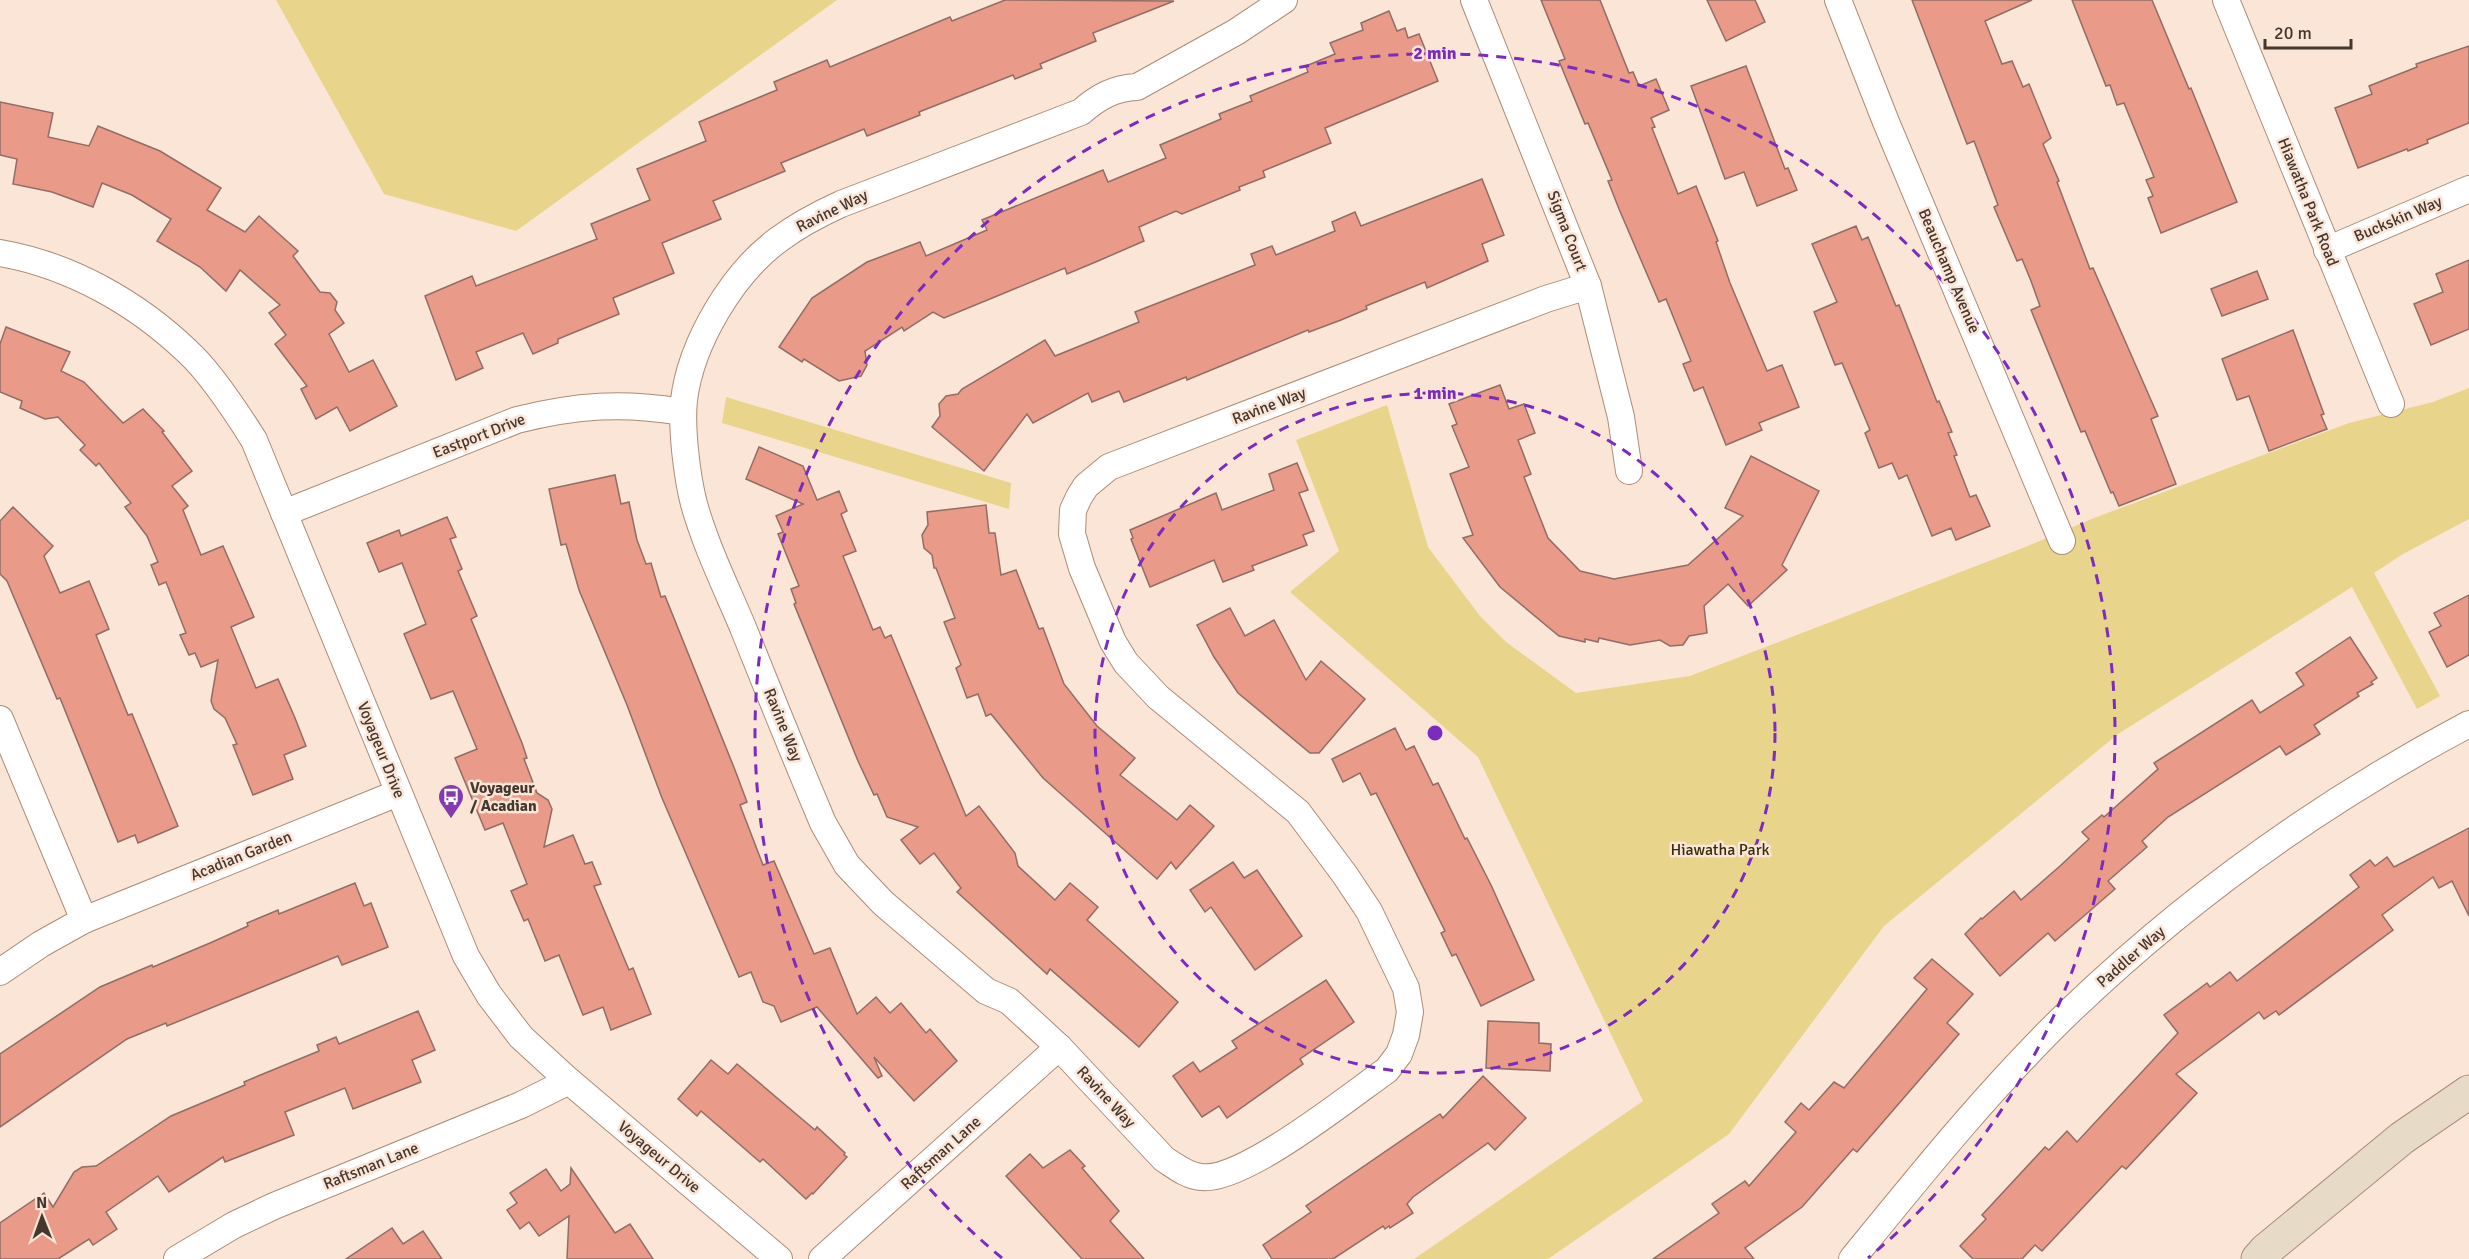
<svg xmlns="http://www.w3.org/2000/svg" width="2469" height="1259" font-family="Signika,sans-serif">
<style>
.green{fill:#e8d58b}
.building{fill:#e99a88;stroke:#926d65;stroke-width:1.5}
.lines{fill:none;stroke-linecap:round;stroke-linejoin:round}
.street-casing{stroke:#ac8c77;stroke-width:28}
.secondary-casing{stroke:#ac8c77;stroke-width:35}
.street{stroke:#fff;stroke-width:26}
.secondary{stroke:#e7dac6;stroke-width:33}
.ring{fill:none;stroke:#7b2cbf;stroke-width:3;stroke-dasharray:10 8}
.labels{text-anchor:middle;dominant-baseline:central;stroke-width:5;stroke-linejoin:round;paint-order:stroke}
.street-label{font-size:16px;fill:#45372e;stroke:#fae5d7}
.poi-label{font-size:16px;font-weight:bold;fill:#45372e;stroke:#fae5d7;text-anchor:start}
.park-label{font-size:16px;fill:#362e0b;stroke:#fae5d7}
.centre{fill:#7b2cbf;stroke:#fae5d7;stroke-width:3}
.ring-label{font-size:18px;text-anchor:middle;font-weight:bold;fill:#7b2cbf;stroke:#fae5d7;stroke-width:5;stroke-linejoin:round;paint-order:stroke}
</style>
<rect width="100%" height="100%" fill="#fae5d7"/>
<g class="green">
<polygon points="276,0 837,0 516,231 384,194"/>
<polygon points="2469,388 2469,519 2403,554 2374,573 2440,696 2417,709 2352,587 2118,734 1884,926 1729,1134 1548,1259 1414,1259 1643,1101 1478,757 1290,592 1339,551 1296,440 1387,405 1428,547 1480,616 1506,642 1576,693 1690,676 2023,548 2094,518 2349,423 2433,402"/>
<polygon points="726,397 1011,483 1009,509 722,423"/>
</g>
<g class="building">
<polygon points="1005,0 1174,1 1093,33 1096,41 1040,64 1042,68 1015,79 1013,75 919,112 920,115 867,136 864,129 781,163 785,171 713,201 721,219 662,243 674,273 613,298 619,314 558,339 558,343 533,354 523,333 476,352 483,368 456,380 425,296 472,276 476,286 597,239 591,224 650,200 637,169 706,141 699,122 777,90 774,82 827,60 830,67 950,17 952,21"/>
<polygon points="1541,0 1600,0 1629,73 1633,72 1639,86 1656,79 1669,110 1651,118 1655,127 1652,128 1678,194 1696,186 1718,241 1716,242 1730,283 1767,371 1782,365 1799,407 1759,423 1762,430 1726,445 1703,387 1694,391 1683,364 1691,361 1666,299 1659,302 1619,209 1608,181 1612,180 1588,123 1585,124 1559,61 1565,59"/>
<polygon points="1707,0 1755,0 1765,22 1726,41"/>
<polygon points="1912,0 2032,0 1985,21 2002,64 2012,61 2023,87 2029,84 2051,138 2043,144 2059,181 2057,182 2090,269 2093,268 2158,416 2151,419 2176,484 2119,506 2113,492 2111,493 2085,431 2081,432 2031,310 2040,306 2031,281 2022,259 2017,261 1994,207 1998,205 1974,141 1967,144"/>
<polygon points="2072,0 2152,0 2189,89 2191,88 2237,202 2161,233 2148,198 2153,196 2146,180 2154,177 2124,103 2117,105 2110,85 2106,86"/>
<polygon points="1389,11 1397,31 1405,28 1408,38 1419,34 1438,81 1325,128 1331,143 1263,171 1265,177 1239,187 1240,190 1182,214 1176,211 1139,227 1144,241 1098,261 1067,274 1065,268 944,318 933,312 904,331 902,327 865,351 867,365 861,376 839,381 804,359 802,362 779,347 812,298 867,262 920,242 926,256 987,230 982,220 1074,182 1103,170 1108,182 1166,158 1160,145 1221,119 1219,114 1252,101 1250,96 1308,72 1306,66 1335,54 1330,43 1363,30 1361,23"/>
<polygon points="2469,46 2469,123 2427,140 2428,143 2408,151 2407,149 2358,168 2335,108 2372,94 2369,86 2417,67 2416,64"/>
<polygon points="1746,66 1785,169 1788,168 1797,190 1757,206 1744,172 1725,179 1691,86"/>
<polygon points="0,102 53,113 48,137 89,146 98,126 160,151 221,188 207,210 245,232 259,216 298,251 293,256 320,292 330,293 337,302 335,310 344,323 329,334 349,372 373,360 397,406 350,431 337,407 316,419 301,389 307,386 275,344 286,335 269,313 280,305 240,270 226,291 200,267 157,241 171,219 132,195 102,183 93,207 52,192 13,184 17,159 0,155"/>
<polygon points="1482,179 1504,235 1482,244 1488,261 1427,288 1425,282 1366,306 1367,309 1341,320 1309,332 1308,330 1187,380 1186,377 1124,402 1119,391 1092,402 1088,393 1033,423 1027,414 984,471 932,427 940,416 939,404 946,396 958,394 962,389 1045,340 1055,356 1139,322 1135,312 1255,265 1251,254 1272,246 1276,255 1335,231 1332,222 1355,212 1361,226"/>
<polygon points="1856,226 1862,240 1868,237 1896,306 1899,305 1937,402 1939,401 1952,432 1948,433 1957,455 1954,456 1970,497 1976,495 1990,526 1956,540 1951,528 1932,536 1907,475 1899,479 1892,463 1879,468 1865,433 1870,430 1842,363 1835,365 1814,312 1837,302 1812,244"/>
<polygon points="2469,260 2469,329 2431,345 2414,304 2443,292 2436,274"/>
<polygon points="2257,271 2268,299 2222,316 2211,289"/>
<polygon points="6,327 70,352 61,371 84,382 123,423 143,409 164,431 162,432 192,471 172,486 188,506 183,510 201,555 223,546 254,617 231,627 256,688 278,679 295,718 306,746 284,755 293,779 253,795 233,745 237,744 225,718 214,709 211,701 218,660 201,667 195,653 189,655 180,635 186,633 175,605 166,582 159,585 151,565 158,562 147,536 125,507 131,503 99,463 96,466 80,450 85,445 58,417 45,419 20,408 22,401 0,392 0,344"/>
<polygon points="2293,330 2324,414 2321,415 2327,429 2269,451 2249,396 2237,400 2222,359"/>
<polygon points="1500,385 1509,409 1524,404 1535,433 1518,440 1531,474 1524,477 1548,538 1580,571 1614,579 1688,565 1743,516 1725,508 1751,456 1819,491 1782,565 1787,570 1748,606 1728,584 1704,606 1707,633 1689,636 1683,645 1670,646 1660,640 1630,645 1599,638 1598,642 1585,639 1585,642 1559,636 1500,587 1463,538 1473,535 1450,474 1469,467 1452,426 1457,424 1449,404"/>
<polygon points="759,447 803,466 817,500 839,491 847,511 841,514 856,551 843,556 873,630 880,627 885,638 891,635 966,816 979,806 1015,853 1018,866 1055,900 1070,883 1098,907 1087,920 1178,1002 1139,1047 1050,969 1047,974 957,892 961,888 934,853 920,864 901,840 918,827 887,817 877,794 874,795 858,761 794,604 796,603 791,589 799,586 778,534 783,532 776,516 803,504 746,479"/>
<polygon points="1297,463 1308,490 1299,493 1314,531 1303,535 1307,545 1252,566 1254,570 1223,582 1214,560 1150,587 1131,539 1133,538 1130,530 1216,493 1222,510 1274,490 1269,474"/>
<polygon points="615,475 621,504 629,502 637,540 646,564 651,563 661,597 665,596 735,770 747,802 740,805 763,865 774,861 814,954 830,948 857,1014 876,997 890,1013 901,1003 926,1033 930,1029 957,1061 914,1101 874,1057 882,1076 878,1078 817,1007 781,1022 774,1006 763,1002 751,972 739,977 662,798 627,705 579,590 566,544 561,545 549,489"/>
<polygon points="986,505 989,533 995,533 1001,575 1016,570 1039,629 1043,628 1064,684 1097,726 1135,758 1120,775 1177,820 1190,805 1214,826 1176,869 1171,862 1157,879 1043,778 991,714 986,716 978,694 967,698 956,668 961,665 944,622 955,618 936,568 934,568 932,555 924,548 922,535 928,525 927,512"/>
<polygon points="13,507 53,546 44,556 60,593 89,581 109,629 96,635 128,715 132,714 178,826 138,843 135,835 118,842 60,698 57,699 7,581 0,574 0,521"/>
<polygon points="447,517 456,537 450,539 462,569 458,571 477,616 471,619 522,743 527,758 524,759 537,793 548,800 552,809 544,847 573,835 585,864 592,862 601,884 594,886 629,970 633,968 651,1014 611,1030 603,1007 583,1015 559,955 545,961 528,919 524,921 511,891 527,884 503,823 485,830 455,758 477,749 453,691 431,699 404,634 426,624 402,563 379,572 367,543 399,530 401,536"/>
<polygon points="2469,595 2469,655 2447,667 2429,632 2441,626 2434,613"/>
<polygon points="1230,608 1245,636 1274,620 1306,680 1321,661 1365,699 1319,753 1310,753 1238,693 1214,657 1197,625"/>
<polygon points="2350,637 2377,678 2371,682 2373,684 2357,693 2359,696 2314,725 2320,734 2286,755 2280,746 2168,817 2142,841 2147,847 2108,881 2115,889 2055,941 2048,933 2000,976 1965,934 1981,918 1982,919 2014,891 2021,900 2060,866 2089,839 2082,832 2102,815 2104,817 2158,769 2154,763 2252,700 2260,713 2304,685 2296,673"/>
<polygon points="1395,728 1406,750 1414,746 1433,785 1438,783 1465,839 1467,838 1491,885 1534,980 1481,1006 1456,954 1452,956 1441,933 1445,931 1376,793 1371,795 1360,773 1343,782 1332,759"/>
<polygon points="2469,828 2469,916 2452,881 2439,888 2433,877 2382,915 2393,930 2279,1015 2276,1011 2264,1019 2259,1012 2176,1074 2197,1093 2126,1169 2122,1166 2042,1251 2035,1245 2022,1259 1973,1259 1960,1246 1986,1219 1982,1215 2045,1147 2049,1150 2067,1131 2077,1142 2178,1033 2164,1015 2207,983 2210,987 2230,972 2237,981 2359,887 2350,875 2370,860 2375,866 2387,857 2394,867"/>
<polygon points="1233,862 1244,878 1257,870 1302,936 1255,970 1211,907 1205,912 1190,890"/>
<polygon points="355,883 364,906 371,903 388,947 342,965 338,956 167,1026 166,1023 127,1039 0,1127 0,1054 100,987 152,965 153,967 210,943 248,926 247,923 278,910 279,914"/>
<polygon points="1932,959 1973,994 1947,1023 1959,1034 1857,1152 1853,1149 1802,1207 1745,1248 1754,1259 1653,1259 1719,1213 1712,1204 1745,1181 1749,1186 1796,1132 1785,1122 1801,1103 1809,1110 1834,1082 1844,1088 1927,989 1914,978"/>
<polygon points="1326,980 1354,1022 1300,1059 1303,1064 1227,1118 1219,1106 1202,1117 1173,1076 1193,1062 1200,1072 1237,1048 1232,1041"/>
<polygon points="418,1011 435,1050 412,1060 421,1082 353,1109 345,1088 285,1112 294,1135 225,1162 223,1157 169,1192 158,1176 106,1212 117,1229 93,1245 89,1239 58,1259 0,1259 0,1223 44,1193 53,1207 74,1172 82,1167 96,1166 171,1116 245,1085 244,1082 258,1076 319,1051 317,1045 336,1037 339,1044"/>
<polygon points="1488,1021 1539,1023 1539,1043 1551,1044 1550,1071 1486,1068"/>
<polygon points="711,1060 728,1074 737,1064 815,1130 817,1127 845,1153 844,1155 847,1157 813,1194 812,1193 806,1199 763,1159 760,1162 701,1111 697,1116 678,1099"/>
<polygon points="1483,1076 1526,1118 1495,1150 1488,1143 1413,1197 1407,1204 1413,1213 1390,1228 1389,1226 1385,1229 1383,1226 1333,1259 1272,1259 1263,1245 1311,1212 1306,1206 1440,1114 1443,1118"/>
<polygon points="1070,1150 1085,1166 1082,1168 1119,1211 1110,1221 1144,1259 1082,1259 1006,1176 1030,1154 1043,1168"/>
<polygon points="571,1168 615,1233 630,1224 653,1259 567,1259 569,1216 539,1236 529,1222 520,1229 507,1210 517,1203 510,1193 546,1169 561,1191 570,1184"/>
<polygon points="392,1228 403,1244 423,1231 442,1259 346,1259"/>
</g>
<g class="lines">
<defs>
<g id="street">
<path d="M1284,0L1236,32L1137,87C1114,88 1098,97 1081,112L841,204C819,214 798,225 778,240C732,274 691,343 684,400C681,428 687,477 694,504C706,547 727,589 744,630C770,695 796,759 823,823L847,865L883,903L986,991L1009,1001L1059,1047L1164,1159C1175,1166 1187,1176 1201,1177C1242,1183 1350,1096 1387,1070L1399,1054L1406,1035L1410,1012L1406,988L1369,911L1345,875L1298,812L1158,697L1126,663L1113,642L1082,568L1072,534L1073,510L1079,497L1086,486L1109,467L1546,299L1588,286"/>
<polyline points="1474,0 1588,286 1621,417 1629,471"/>
<polyline points="1838,0 1886,122 2062,541"/>
<polyline points="2226,0 2391,404"/>
<polyline points="2327,250 2469,189"/>
<path d="M0,253C70,265 137,303 188,352C211,373 237,413 254,440L466,956L489,995L521,1037L569,1081L779,1259"/>
<path d="M284,513L517,420C577,405 622,402 683,412"/>
<polyline points="0,719 84,920"/>
<polyline points="0,972 41,944 84,920 398,793"/>
<polyline points="177,1259 234,1225 274,1206 521,1105 569,1081"/>
<polyline points="822,1259 1059,1047"/>
<path d="M1852,1259C1922,1173 1991,1087 2071,1010C2189,897 2325,800 2469,724"/>
</g>
<polyline id="secondary" points="2258,1259 2266,1250 2402,1138 2469,1092"/>
</defs>
<use href="#street" class="street-casing"/>
<use href="#secondary" class="secondary-casing"/>
<use href="#street" class="street"/>
<use href="#secondary" class="secondary"/>
</g>
<g class="ring">
<circle cx="1435" cy="733" r="340"/>
<path d="M1002 1258A680 680 0 1 1 1868 1258"/>
</g>
<defs>
<symbol id="bus-pin" viewBox="-11 -11 22 30"><path d="M0 17L-7.5 6A9.5 9.5 0 1 1 7.5 6Z" fill="#833bae" stroke="#fae5d7"/><path d="M-5-6H5V4H4V6H2V4H-2V6H-4V4H-5ZM-3.5-4V0h7V-4ZM-3.5 1.2v1.5H-2V1.2ZM2 1.2v1.5H3.5V1.2Z" fill="#fff"/></symbol>
</defs>
<g fill-rule="evenodd">
<use href="#bus-pin" x="436" y="782" width="30" height="40"/>
</g>
<g class="labels">
<g class="street-label">
<text transform="translate(2308 202) rotate(68)">Hiawatha Park Road</text>
<text transform="translate(832 211) rotate(-26)">Ravine Way</text>
<text transform="translate(2398 219) rotate(-23)">Buckskin Way</text>
<text transform="translate(1567 231) rotate(69)">Sigma Court</text>
<text transform="translate(1949 271) rotate(67)">Beauchamp Avenue</text>
<text transform="translate(1269 406) rotate(-21)">Ravine Way</text>
<text transform="translate(479 436) rotate(-21)">Eastport Drive</text>
<text transform="translate(783 725) rotate(68)">Ravine Way</text>
<text transform="translate(381 750) rotate(68)">Voyageur Drive</text>
<text transform="translate(241 856) rotate(-22)">Acadian Garden</text>
<text transform="translate(2131 957) rotate(-41)">Paddler Way</text>
<text transform="translate(1106 1097) rotate(47)">Ravine Way</text>
<text transform="translate(941 1153) rotate(-42)">Raftsman Lane</text>
<text transform="translate(659 1157) rotate(40)">Voyageur Drive</text>
<text transform="translate(371 1166) rotate(-22)">Raftsman Lane</text>
</g>
<g class="poi-label">
<text x="470" y="788">Voyageur<tspan x="470" dy="18">/ Acadian</tspan></text>
</g>
<g class="park-label">
<text x="1720" y="850">Hiawatha Park</text>
</g>
</g>
<circle cx="1435" cy="733" r="9" class="centre"/>
<g class="ring-label">
<text x="1435" y="59">2 min</text>
<text x="1435" y="399">1 min</text>
</g>
<g transform="translate(42 1217) rotate(359)" stroke="#fae5d7" stroke-width="4.5" paint-order="stroke">
<path d="M0-4.5L10 22L0 15L-10 22Z" fill="#45372e"/>
<text y="-9" font-size="16" font-weight="bold" text-anchor="middle" fill="#45372e">N</text>
</g>
<path d="M2265 39v9h86v-9" fill="none" stroke="#45372e" stroke-width="3"/>
<text x="2274" y="39" font-size="18" fill="#45372e" stroke="#fae5d7" stroke-width="4.5" paint-order="stroke">20 m</text>
</svg>
